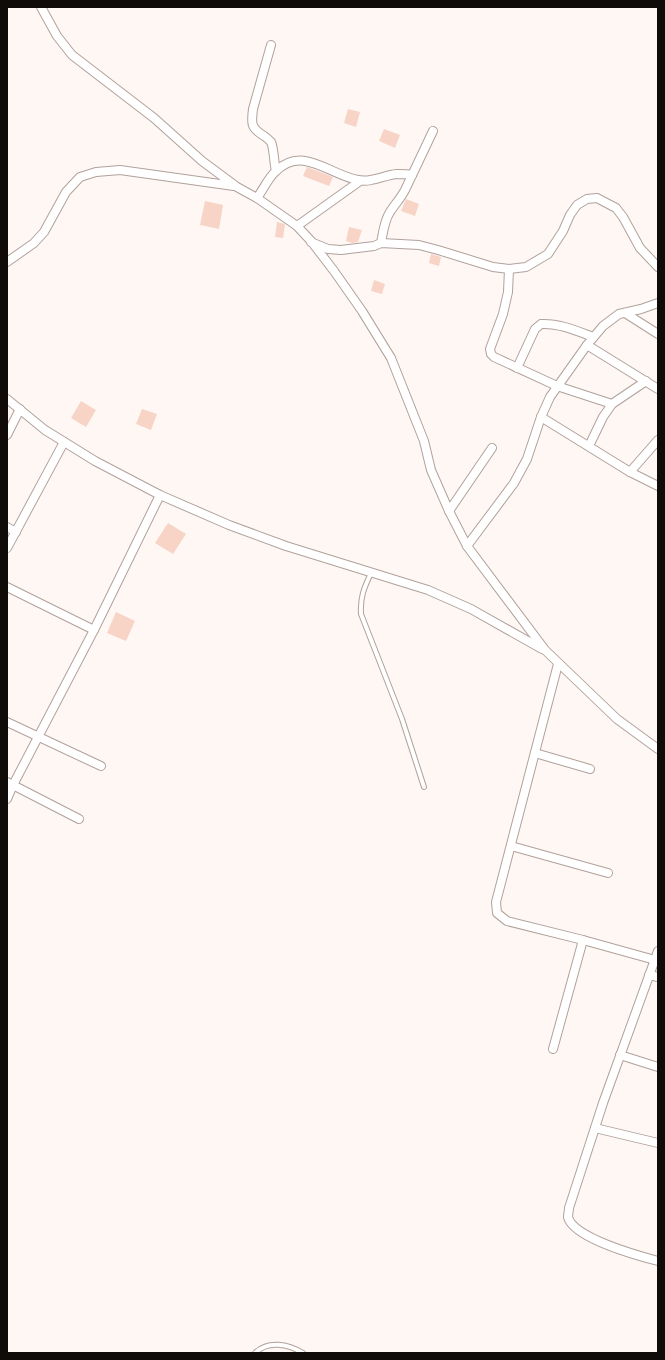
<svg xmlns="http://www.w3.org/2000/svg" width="665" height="1360" font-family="'Fira Sans Condensed',sans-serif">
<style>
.building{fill:#f7d4c6}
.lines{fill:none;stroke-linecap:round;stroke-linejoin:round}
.lane-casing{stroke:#b1a19b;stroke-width:6}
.street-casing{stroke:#b1a19b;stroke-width:10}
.lane{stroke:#fff;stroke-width:4}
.street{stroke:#fff;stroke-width:8}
</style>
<rect width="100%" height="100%" fill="#fef7f4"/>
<g class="building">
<polygon points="348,109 360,112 356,127 344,123"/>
<polygon points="384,129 400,135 395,148 379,141"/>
<polygon points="307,167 333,177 329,186 303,176"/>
<polygon points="406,199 419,204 415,216 401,211"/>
<polygon points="205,201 223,205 219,229 200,225"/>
<polygon points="277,222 285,224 283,238 275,237"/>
<polygon points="349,227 362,230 358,242 352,243 346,241"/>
<polygon points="431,254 441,257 439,266 429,263"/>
<polygon points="374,280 385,284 382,294 371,291"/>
<polygon points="81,401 96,410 86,427 71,418"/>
<polygon points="142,409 157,414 151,430 136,424"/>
<polygon points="168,523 186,534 173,554 155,543"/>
<polygon points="116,612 135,621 126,641 107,633"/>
</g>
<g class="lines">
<defs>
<g id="lane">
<path d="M371,573C364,588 360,597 361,614L402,719L424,787"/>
<path d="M255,1353C268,1340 288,1344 303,1353"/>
</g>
<g id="street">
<polyline points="41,7 57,36 72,55 154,118 202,161 237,187 257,198 297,226 311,241 334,271 362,311 391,358 424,441 431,470 449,511 467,546 545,650 617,719 658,749"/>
<path d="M271,45L253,109C251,124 251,128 264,136C266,137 269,140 271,142C274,148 274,164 276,171"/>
<path d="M257,198C263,190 268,178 276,171C303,145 329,175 358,180C372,183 384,175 397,174C402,174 407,174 412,175"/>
<polyline points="297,226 360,181"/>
<polyline points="311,242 328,249 341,250 374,246 381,243 419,245 438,250 493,267 509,269 526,267 548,254 563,231 570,215 577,205 587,199 597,198 616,208 623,217 640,248 658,267"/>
<path d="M381,243C383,233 384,221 390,212C395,204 401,198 405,190L433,131"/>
<polyline points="7,262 34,243 44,232 66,192 80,177 96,172 120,170 234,186"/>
<polyline points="509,269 508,292 503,314 490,349 491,354 494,357 557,386 612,404"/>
<polyline points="625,313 658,334"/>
<polyline points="587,345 658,389"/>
<path d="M517,368L535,329L541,324C559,323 577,331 593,337"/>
<polyline points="7,399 45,430 95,461 160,495 229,525 286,546 428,590 471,609 542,649"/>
<polyline points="541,417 630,472 658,486"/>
<polyline points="7,435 20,409"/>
<polyline points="589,446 603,417 612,404 646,381"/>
<polyline points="630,472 658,440"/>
<polyline points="449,511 492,448"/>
<polyline points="7,527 16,532"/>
<polyline points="467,546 514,483 527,459 541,417 550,397 587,345 603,326 619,314 641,309 658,303"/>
<polyline points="7,548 64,442"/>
<polyline points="7,587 94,630"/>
<polyline points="558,664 496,902 497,913 507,921 583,940 655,960"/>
<polyline points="7,722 101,766"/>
<polyline points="535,753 590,769"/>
<polyline points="7,782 79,819"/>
<polyline points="7,799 13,785 94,630 160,495"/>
<polyline points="511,846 608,873"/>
<path d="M658,951L603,1103L569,1208C569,1210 568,1215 568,1217C573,1238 639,1256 658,1261"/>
<polyline points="649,975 658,977"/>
<polyline points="553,1049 583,940"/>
<polyline points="620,1055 658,1067"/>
<polyline points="595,1128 658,1143"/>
</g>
</defs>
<use href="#lane" class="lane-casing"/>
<use href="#street" class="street-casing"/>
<use href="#lane" class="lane"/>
<use href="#street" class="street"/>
</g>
<rect width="665" height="1360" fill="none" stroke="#100a08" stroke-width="16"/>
</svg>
